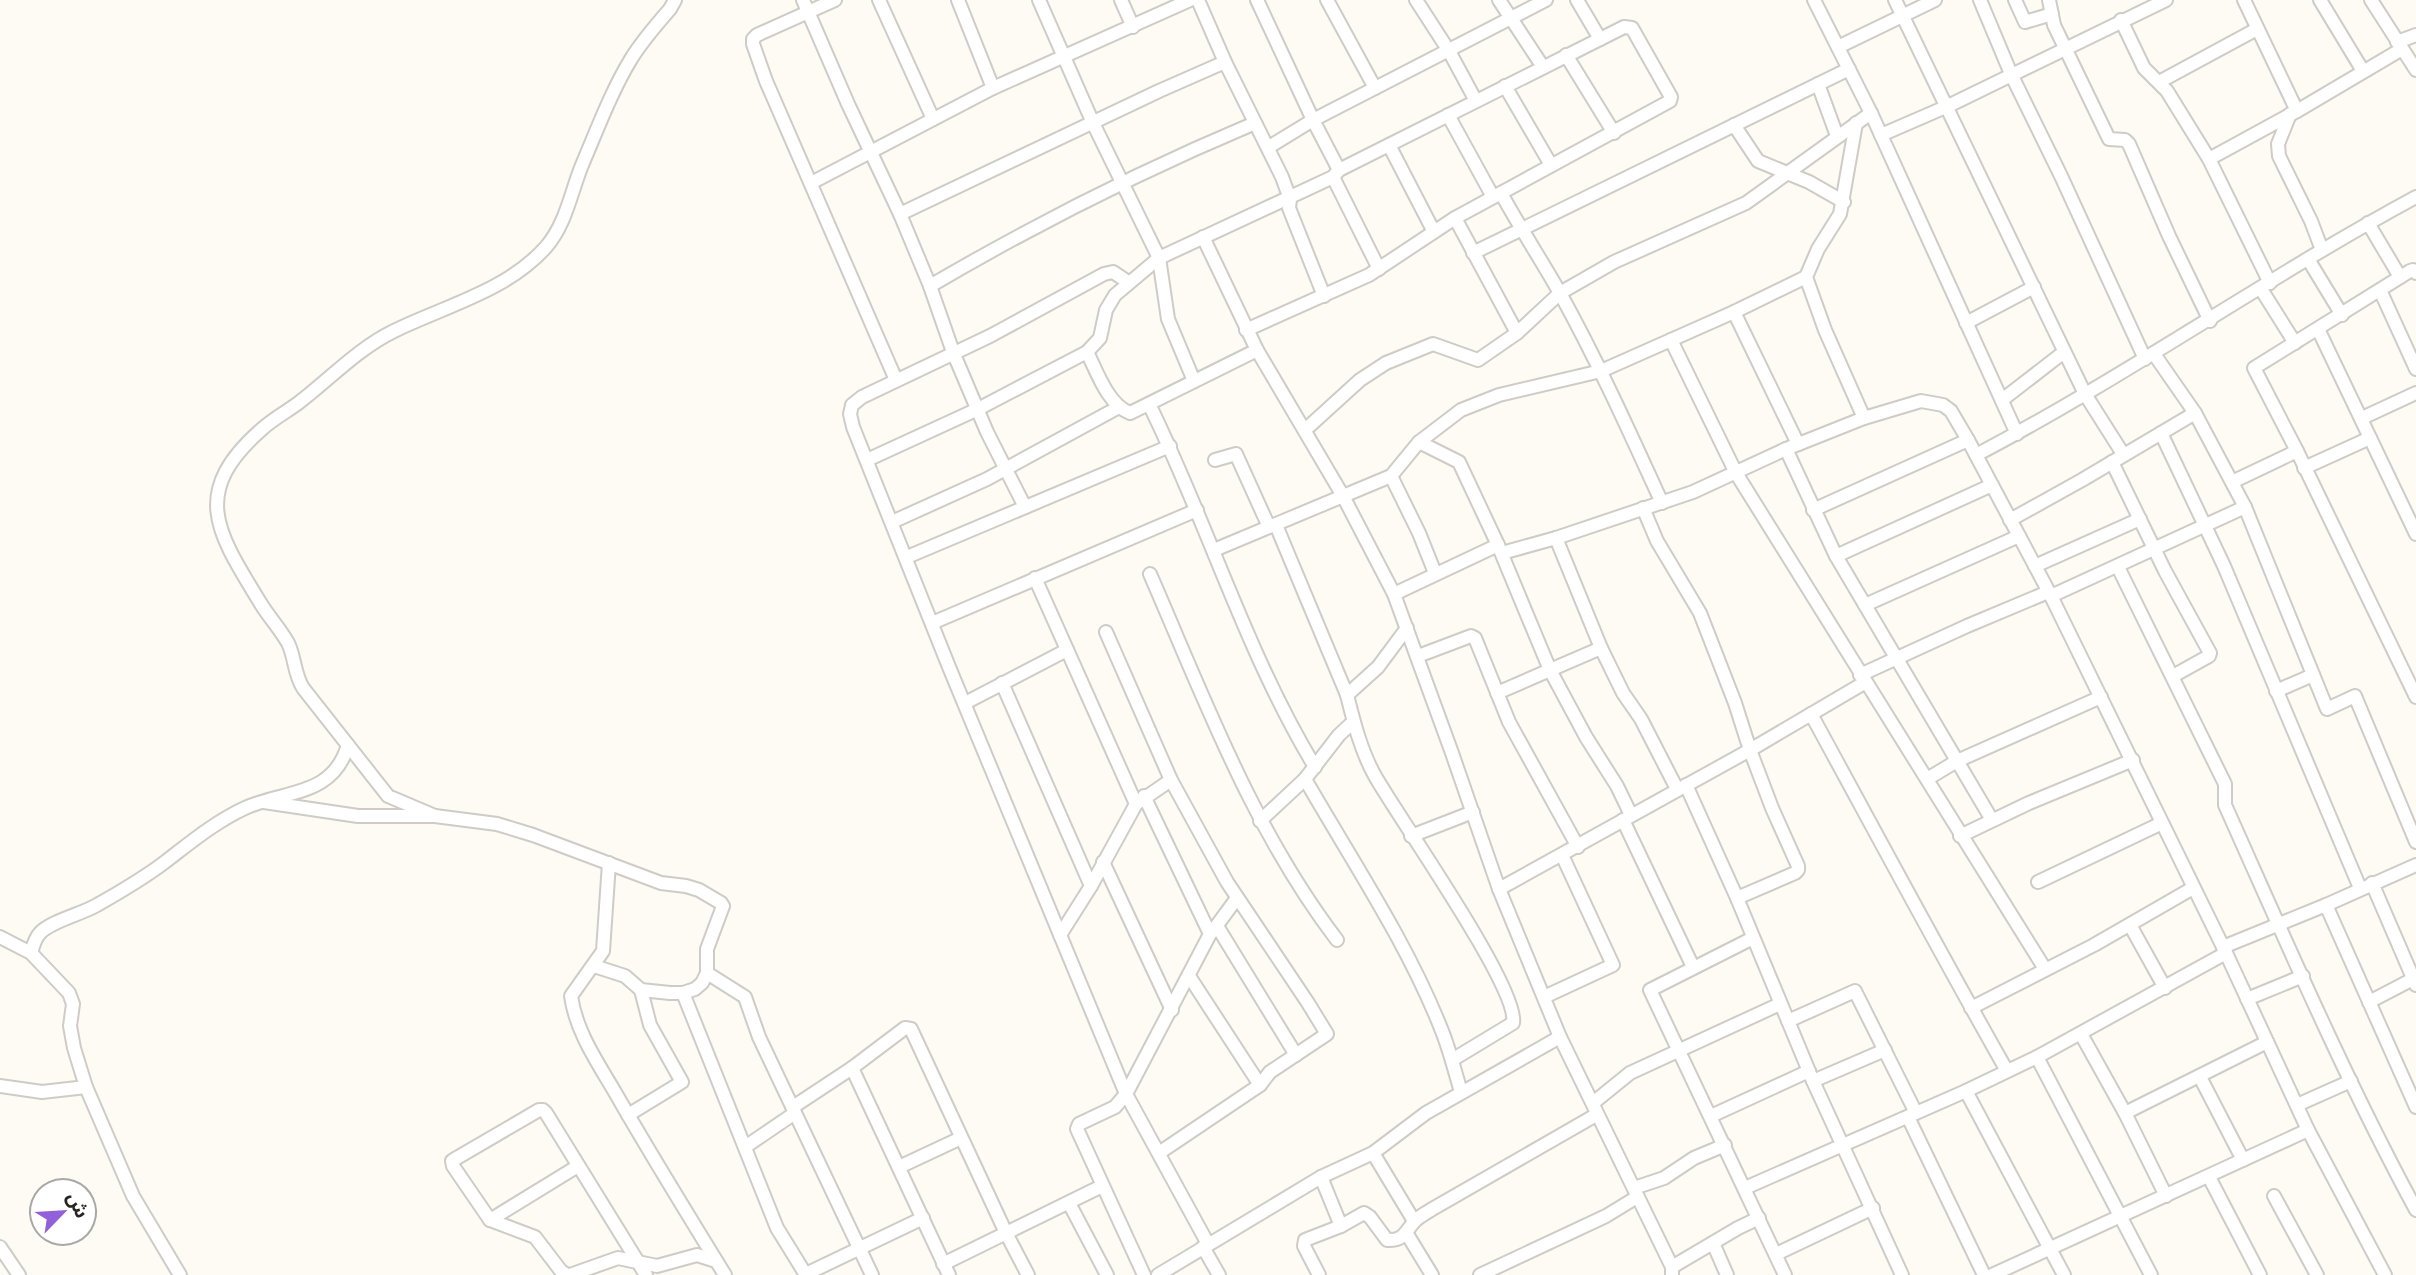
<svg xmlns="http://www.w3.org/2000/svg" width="2416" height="1275" font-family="'Noto Sans','Noto Sans Arabic',sans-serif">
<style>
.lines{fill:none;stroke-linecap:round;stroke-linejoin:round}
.minor-casing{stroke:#cfcbc6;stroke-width:16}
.minor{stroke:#fff;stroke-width:12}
</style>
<rect width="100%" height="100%" fill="#fefaf4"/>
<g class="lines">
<defs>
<g id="minor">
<polyline points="803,0 848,104 900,214 930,286 953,352 987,432 1025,507"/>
<polyline points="835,0 757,35 753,39 753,44 766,81 896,380"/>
<polyline points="879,0 933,119"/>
<polyline points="958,0 993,88"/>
<polyline points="1039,0 1093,123 1159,258 1168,319 1194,381"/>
<polyline points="1121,0 1133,27"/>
<polyline points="1257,0 1313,120 1339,170"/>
<polyline points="1327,0 1375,88"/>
<polyline points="1416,0 1449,51 1476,101"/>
<polyline points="1499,0 1543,67"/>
<polyline points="1577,0 1600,39"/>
<polyline points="1814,0 1871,113 2017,434"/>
<polyline points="1895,0 2085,394 2123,454"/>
<polyline points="1980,0 2011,74 2061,176 2145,359"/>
<polyline points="2015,0 2025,22 2052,14"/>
<polyline points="2049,0 2054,25 2109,139 2125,140 2129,144 2169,236 2210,321"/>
<polyline points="2244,0 2297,111"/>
<polyline points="2320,0 2363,71"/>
<polyline points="2371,0 2416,70"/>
<polyline points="2121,20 2144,68 2167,91 2209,159 2270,283"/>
<polyline points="2397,42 2416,35"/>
<polyline points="1838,47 1935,0"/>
<polyline points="1566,55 1614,133"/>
<polyline points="1225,62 1282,177 1290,199 1289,208 1324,296"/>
<polyline points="2159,82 2257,29"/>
<polyline points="1818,84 1837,136"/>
<polyline points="1505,86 1551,165"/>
<polyline points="2290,114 2278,144 2279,156 2311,221 2322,250"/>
<polyline points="1448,115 1493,197"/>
<polyline points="1856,123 1840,214 1818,249 1806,277 1825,330 1864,418"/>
<polyline points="1734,125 1758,161 1809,182 1844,202"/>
<polyline points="1881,135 1948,106 2166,0"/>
<polyline points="1389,145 1434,232"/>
<polyline points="1269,147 1313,120 1546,0"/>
<polyline points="2209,159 2297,111 2402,49"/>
<polyline points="1333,177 1379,269"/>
<polyline points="811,183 993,88 1190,0"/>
<path d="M1501,193C1520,228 1542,261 1561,295C1598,362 1630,433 1662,503"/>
<polyline points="900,214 1159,91 1225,62 1198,0"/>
<polyline points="1455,218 1517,333"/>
<polyline points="2368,223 2400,277"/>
<polyline points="1203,237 1257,350 1343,496 1394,594 1452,753 1499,889 1560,1037 1672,1267 1672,1275"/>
<polyline points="1473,253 1849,69"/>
<polyline points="2308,259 2342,315"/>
<polyline points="2416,273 2413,270 2410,271 2254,368 2297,451 2416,697"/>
<polyline points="1128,282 1113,272 1104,274 990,336 862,397 852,405 850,414 853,427 949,667 1126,1094 1115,1107 1079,1124 1077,1129 1144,1275"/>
<path d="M930,286C1034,225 1143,170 1255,123"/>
<polyline points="2261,289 2295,343"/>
<polyline points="2380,290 2416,369"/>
<polyline points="1734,312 1798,444"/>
<polyline points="1966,323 2034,287"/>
<polyline points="2318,329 2416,534"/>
<polyline points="1671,340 1736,473 2045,969"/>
<path d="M1087,352C1097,372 1108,405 1130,413L1257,350"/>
<polyline points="2154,354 2195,413 2245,507 2327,709 2355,696 2416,842"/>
<polyline points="2002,400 2064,352"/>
<path d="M1149,404C1208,524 1246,653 1315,767"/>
<polyline points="2362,418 2416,393"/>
<polyline points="1305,430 1360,380 1386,363 1433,344 1478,360 1517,333 1560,293 1614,262 1746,203 1871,113"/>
<polyline points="2161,433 2224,566 2360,888"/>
<polyline points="1419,442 1459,462 1498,545 1550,670 1586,737 1617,786 1631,815"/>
<polyline points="1786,449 1836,556 1992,820"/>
<path d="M1976,455C2127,376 2266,278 2416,197"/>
<polyline points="867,460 978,409 1087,352 1100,338 1106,310 1115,295 1159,258 1333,177 1339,170 1624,27 1632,28 1671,97 1670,101 1455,218 1369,275 1246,330"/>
<polyline points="1215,460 1236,454 1269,527"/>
<polyline points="2112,462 2165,571 2210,653 2209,656 2173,676"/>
<polyline points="2304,468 2370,438"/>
<polyline points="1391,476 1419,533 1435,573"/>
<polyline points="2232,482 2297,451"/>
<polyline points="1643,508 1657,541 1700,613 1735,703 1750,750 1772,808 1798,866 1798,870 1795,873 1737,898"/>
<polyline points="1813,510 1968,440"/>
<polyline points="2010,520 2082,480 2195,413"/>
<polyline points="892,522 987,479 1119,407"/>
<path d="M1276,525L1347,695C1354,723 1361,751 1375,776C1398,817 1520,989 1513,1023L1452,1060"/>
<polyline points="1556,538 1601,648 1623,693 1641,719 1677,789"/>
<polyline points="1214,550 1391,476 1419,442 1461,410 1499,395 1601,371 1734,312 1806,277"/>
<polyline points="1502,553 1556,538 1693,492 1786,449 1864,418 1921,401 1943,405 1951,411 1968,440 2051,596 2226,953 2308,1130 2385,1275"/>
<polyline points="1836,556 1992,485"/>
<polyline points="907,557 1170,446"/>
<polyline points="2035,566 2140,519"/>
<path d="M2118,567L2225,784V805C2286,941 2345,1079 2416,1210"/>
<path d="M1150,574C1205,700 1253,830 1337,940"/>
<polyline points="1035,578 1136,804"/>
<polyline points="1394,594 1498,545"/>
<polyline points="2051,596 2245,507"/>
<polyline points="1865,605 2019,536"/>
<polyline points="932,623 1197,510"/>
<polyline points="1106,632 1171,780 1227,882 1308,1003 1327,1034 1270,1072 1260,1085 1159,1153"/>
<polyline points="1418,656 1471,636 1475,638 1509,722 1578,847"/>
<polyline points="1860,675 1967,626 2048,592"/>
<polyline points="1002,683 1091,886"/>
<polyline points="2276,691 2313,675"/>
<polyline points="1497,693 1601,648"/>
<polyline points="1347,695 1378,667 1407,628"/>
<polyline points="965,703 1067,650"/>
<path d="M1811,714C1876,833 1940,953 2007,1071"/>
<path d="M1305,779C1352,861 1407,942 1442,1031C1450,1051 1455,1072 1461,1092"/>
<polyline points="1927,779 1957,761 2101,697"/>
<polyline points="1686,785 1737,898 1813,1081 1902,1275"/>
<polyline points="1144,796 1210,934 1126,1094 1208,1244"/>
<polyline points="264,802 358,816 435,816 497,824 533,835 661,883 686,886 699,890 721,903 723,906 707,949 707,973 702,983 695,989 683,993 670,993 641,990 625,976 594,966"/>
<path d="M435,816L388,796L303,688C294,674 295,657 288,643C280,629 269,617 261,604C217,532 189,493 262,429C273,419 286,412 297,404C329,380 357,349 394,331C445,306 507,291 546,247C566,224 571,192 582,165C597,130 611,92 631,59C642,41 656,25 670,9L675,0"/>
<polyline points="1623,820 1693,967"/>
<polyline points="1260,821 1305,779 1339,735 1353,722"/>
<polyline points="1411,836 1473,812"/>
<polyline points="1960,836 2029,803 2133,760"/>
<polyline points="1103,862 1172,1010"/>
<path d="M609,863L603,951L571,996C576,1032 598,1063 616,1094C651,1155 688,1215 725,1275"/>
<polyline points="2038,882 2162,823"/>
<polyline points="2372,883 2416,985"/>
<polyline points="1499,889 1750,750 1864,683"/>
<polyline points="2326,905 2416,1107"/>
<polyline points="2130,925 2165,988"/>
<polyline points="1217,926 1296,1055"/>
<polyline points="1212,932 1237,898"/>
<polyline points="1060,935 1091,886 1136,804 1171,780"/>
<polyline points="0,937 31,953 69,993 73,1004 70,1026 74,1048 86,1087 133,1196 180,1275"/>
<polyline points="1753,938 1650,990 1785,1275"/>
<polyline points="2223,947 2326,905 2416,865"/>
<path d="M31,953C33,946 35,938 40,933C51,921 82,914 97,905C120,892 144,878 165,862C191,842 215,822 245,808C285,790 333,797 348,745"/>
<polyline points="707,973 745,997 759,1037 872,1275"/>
<polyline points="1189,976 1260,1085"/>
<polyline points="683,993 777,1228 806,1275"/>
<polyline points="1544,997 1613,965 1562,855"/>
<polyline points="2247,999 2303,976"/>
<polyline points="2369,1002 2413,979"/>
<polyline points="1971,1008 2094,945 2193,888"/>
<polyline points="1788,1021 1855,991 1916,1113"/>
<polyline points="2081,1034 2125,1113 2166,1196"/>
<polyline points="2037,1057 2151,1275"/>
<polyline points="852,1068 949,1275"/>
<polyline points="2200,1077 2243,1160"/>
<polyline points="1813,1081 1885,1050"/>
<polyline points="0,1086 42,1092 86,1087"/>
<polyline points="1966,1091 2064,1275"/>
<polyline points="1593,1103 1630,1073 1780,1004"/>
<polyline points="2297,1105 2351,1081"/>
<polyline points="793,1107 852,1068 905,1028 911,1029 1006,1233 1028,1275"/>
<polyline points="2125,1113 2267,1042"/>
<polyline points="628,1115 682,1082 650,1025 641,990"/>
<polyline points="1711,1116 1809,1071"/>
<polyline points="1908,1117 1984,1275"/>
<polyline points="745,1147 795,1113"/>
<polyline points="1373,1153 1414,1221"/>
<polyline points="899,1167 961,1138"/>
<polyline points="1321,1177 1341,1226"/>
<polyline points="2209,1177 2260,1275"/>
<polyline points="1634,1188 1664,1178 1694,1158 1725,1145"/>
<polyline points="1745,1188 1966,1091 2037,1057 2226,953"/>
<polyline points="2274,1196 2317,1275"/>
<polyline points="1069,1203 1107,1275"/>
<polyline points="490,1220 578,1166"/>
<polyline points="1407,1234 1432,1275"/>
<polyline points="1713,1243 1727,1275"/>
<polyline points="0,1247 19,1275"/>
<polyline points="1203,1247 1219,1275"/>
<polyline points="1776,1254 1873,1208"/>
<polyline points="943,1264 1102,1186"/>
<polyline points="1672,1267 1738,1228 1759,1218"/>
<polyline points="806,1274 923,1218"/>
<polyline points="567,1275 561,1271 535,1237 490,1220 453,1166 452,1161 455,1159 539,1110 543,1110 546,1113 646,1275"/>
<polyline points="570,1275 618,1258 657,1266 697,1255 716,1261"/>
<polyline points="1158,1275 1321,1177 1373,1153 1426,1113 1560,1037"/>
<path d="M1319,1275L1304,1246L1305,1240L1341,1226L1364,1213L1370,1217L1387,1240C1404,1241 1405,1232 1414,1222C1419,1216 1428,1212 1434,1208L1596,1115"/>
<polyline points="1480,1275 1606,1216 1637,1197"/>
<polyline points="1992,1275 2308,1130"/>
</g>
</defs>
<use href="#minor" class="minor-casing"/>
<use href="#minor" class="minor"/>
</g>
<g transform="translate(63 1212) rotate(65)"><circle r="33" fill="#ffffff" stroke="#a9a8a7" stroke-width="2"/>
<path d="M0-5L12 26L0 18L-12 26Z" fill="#9260d9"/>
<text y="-10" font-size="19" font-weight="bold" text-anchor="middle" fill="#282624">ش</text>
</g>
</svg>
